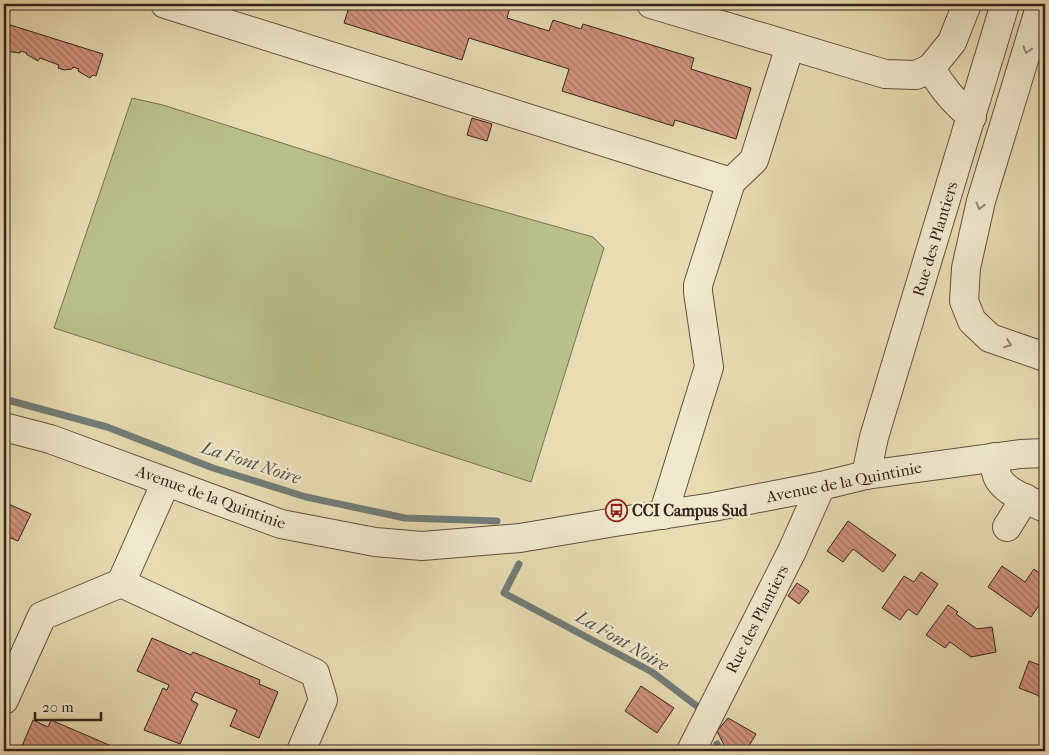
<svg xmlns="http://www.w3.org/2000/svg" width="1049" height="755" font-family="'IM FELL French Canon',serif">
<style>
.green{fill:#b8c08a;stroke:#767252}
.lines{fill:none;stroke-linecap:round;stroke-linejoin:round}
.stream{stroke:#717d77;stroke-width:7}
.building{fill:url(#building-back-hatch);stroke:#34231a}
.minor-casing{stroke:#615140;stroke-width:30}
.minor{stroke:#f0e8cd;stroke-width:28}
.oneway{stroke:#928674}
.labels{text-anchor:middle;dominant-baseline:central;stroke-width:4.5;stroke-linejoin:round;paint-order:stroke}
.street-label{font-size:16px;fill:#34231a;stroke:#f0e8cd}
.poi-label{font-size:16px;font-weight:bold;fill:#34231a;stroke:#f0e8cd;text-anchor:start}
.water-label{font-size:18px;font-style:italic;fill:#535048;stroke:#f0e8cd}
</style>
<defs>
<pattern id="building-back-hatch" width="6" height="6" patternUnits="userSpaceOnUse" patternTransform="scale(1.25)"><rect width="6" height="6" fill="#d3947f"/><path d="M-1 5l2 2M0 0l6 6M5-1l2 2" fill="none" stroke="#ac7867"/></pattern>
</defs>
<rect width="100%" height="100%" fill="#e8dcb2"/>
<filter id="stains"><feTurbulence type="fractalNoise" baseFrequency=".004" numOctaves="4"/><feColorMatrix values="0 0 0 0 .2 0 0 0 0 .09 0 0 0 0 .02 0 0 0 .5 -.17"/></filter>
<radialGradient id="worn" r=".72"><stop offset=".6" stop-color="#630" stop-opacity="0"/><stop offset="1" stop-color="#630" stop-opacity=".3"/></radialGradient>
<polygon class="green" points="132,98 163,105 448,196 593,237 604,248 531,482 54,328"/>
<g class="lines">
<g class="stream">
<polyline points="4,399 107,427 213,468 306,497 405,518 497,521"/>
<polyline points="519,564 504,593 652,672 698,707"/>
<polyline points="717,744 720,751"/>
</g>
</g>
<g class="building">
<polygon points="350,4 499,4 510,7 507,18 549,31 553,20 581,29 583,24 694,58 691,69 751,88 736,139 675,120 673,126 562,91 569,69 469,38 462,60 344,23"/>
<polygon points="4,23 103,54 96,76 93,75 90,78 78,71 79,69 73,67 72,69 64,70 58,68 59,65 40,58 38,61 26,54 27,53 21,51 20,53 5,51"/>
<polygon points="472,118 492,124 487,141 467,135"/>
<polygon points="4,502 31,514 18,541 4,535"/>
<polygon points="848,521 896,555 883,572 853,549 843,562 827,551"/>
<polygon points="1002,566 1025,582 1034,569 1045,577 1045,597 1031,617 988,587"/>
<polygon points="921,572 938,584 917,615 908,609 900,620 882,608 904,576 914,582"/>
<polygon points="797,583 809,591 799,604 788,596"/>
<polygon points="948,605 958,612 956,614 977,629 992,627 996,652 971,657 950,642 945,648 926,635"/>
<polygon points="152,638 191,655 193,652 260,680 259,684 278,692 259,738 230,726 237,710 195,692 191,700 198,704 180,744 144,730 163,688 167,690 169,685 137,671"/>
<polygon points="1029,661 1045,667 1045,703 1037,695 1019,688"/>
<polygon points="641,686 674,708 657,733 625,711"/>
<polygon points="728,718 756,734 746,751 734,751 725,747 717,731"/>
<polygon points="33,720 48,727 51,720 123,751 20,751"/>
</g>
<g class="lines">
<defs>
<g id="minor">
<polyline points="165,4 731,182 754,160 790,46"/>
<path d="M651,4L885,74L916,75L931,68C941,87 955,103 972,117"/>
<polyline points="1041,4 981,201 966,268 964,301 972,321 990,338 1045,357"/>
<polyline points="931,68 952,42 967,4"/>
<polyline points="4,427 50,439 281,524 375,542 422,546 520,538 615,522 713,507 821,486 866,475 1020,454 1045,453"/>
<path d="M994,457C995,464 995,475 1000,481C1009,494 1031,501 1045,508"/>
<polyline points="866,475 874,437 1005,4"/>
<polyline points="663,515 709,367 698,292 698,285 731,182"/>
<polyline points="1007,527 1025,498"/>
<polyline points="121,583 315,673 323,700 301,751"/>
<polyline points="4,700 42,616 121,583 166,482"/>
<polyline points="691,751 792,551 821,486"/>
</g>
</defs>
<use href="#minor" class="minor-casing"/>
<use href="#minor" class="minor"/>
</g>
<defs><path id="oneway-chevron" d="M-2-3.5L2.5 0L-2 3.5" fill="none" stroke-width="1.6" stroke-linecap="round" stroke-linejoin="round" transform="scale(1.25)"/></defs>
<g class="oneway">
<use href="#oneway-chevron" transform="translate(1027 50) rotate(107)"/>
<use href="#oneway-chevron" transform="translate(980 206) rotate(105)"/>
<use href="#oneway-chevron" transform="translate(1008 344) rotate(20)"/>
</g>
<defs>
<symbol id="bus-ring" viewBox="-11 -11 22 22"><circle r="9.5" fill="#f0e8cd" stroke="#8f2418" stroke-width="1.5"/><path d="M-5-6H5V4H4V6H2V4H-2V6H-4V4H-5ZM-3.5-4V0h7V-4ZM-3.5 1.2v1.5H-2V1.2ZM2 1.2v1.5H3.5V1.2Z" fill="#8f2418"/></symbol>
</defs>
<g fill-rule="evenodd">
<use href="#bus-ring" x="604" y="498" width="25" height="25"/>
</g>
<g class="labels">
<g class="street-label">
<text transform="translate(935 239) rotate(-73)">Rue des Plantiers</text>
<text transform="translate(844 482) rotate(-11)">Avenue de la Quintinie</text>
<text transform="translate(211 497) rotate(20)">Avenue de la Quintinie</text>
<text transform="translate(757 619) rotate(-63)">Rue des Plantiers</text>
</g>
<g class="poi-label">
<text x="632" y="510">CCI Campus Sud</text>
</g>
<g class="water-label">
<text transform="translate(251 463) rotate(18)">La Font Noire</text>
<text transform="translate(622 641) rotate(30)">La Font Noire</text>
</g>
</g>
<rect width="1049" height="755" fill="none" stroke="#e8dcb2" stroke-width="20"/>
<rect x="5" y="5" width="1039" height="745" fill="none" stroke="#34231a" stroke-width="2.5"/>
<rect x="10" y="10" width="1029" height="735" fill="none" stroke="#34231a"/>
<path d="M35 712v8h66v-8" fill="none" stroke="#34231a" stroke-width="2.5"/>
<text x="42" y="712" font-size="15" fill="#34231a" stroke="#f0e8cd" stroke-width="4" paint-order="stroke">20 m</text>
<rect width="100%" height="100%" filter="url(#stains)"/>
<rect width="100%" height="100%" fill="url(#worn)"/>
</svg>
